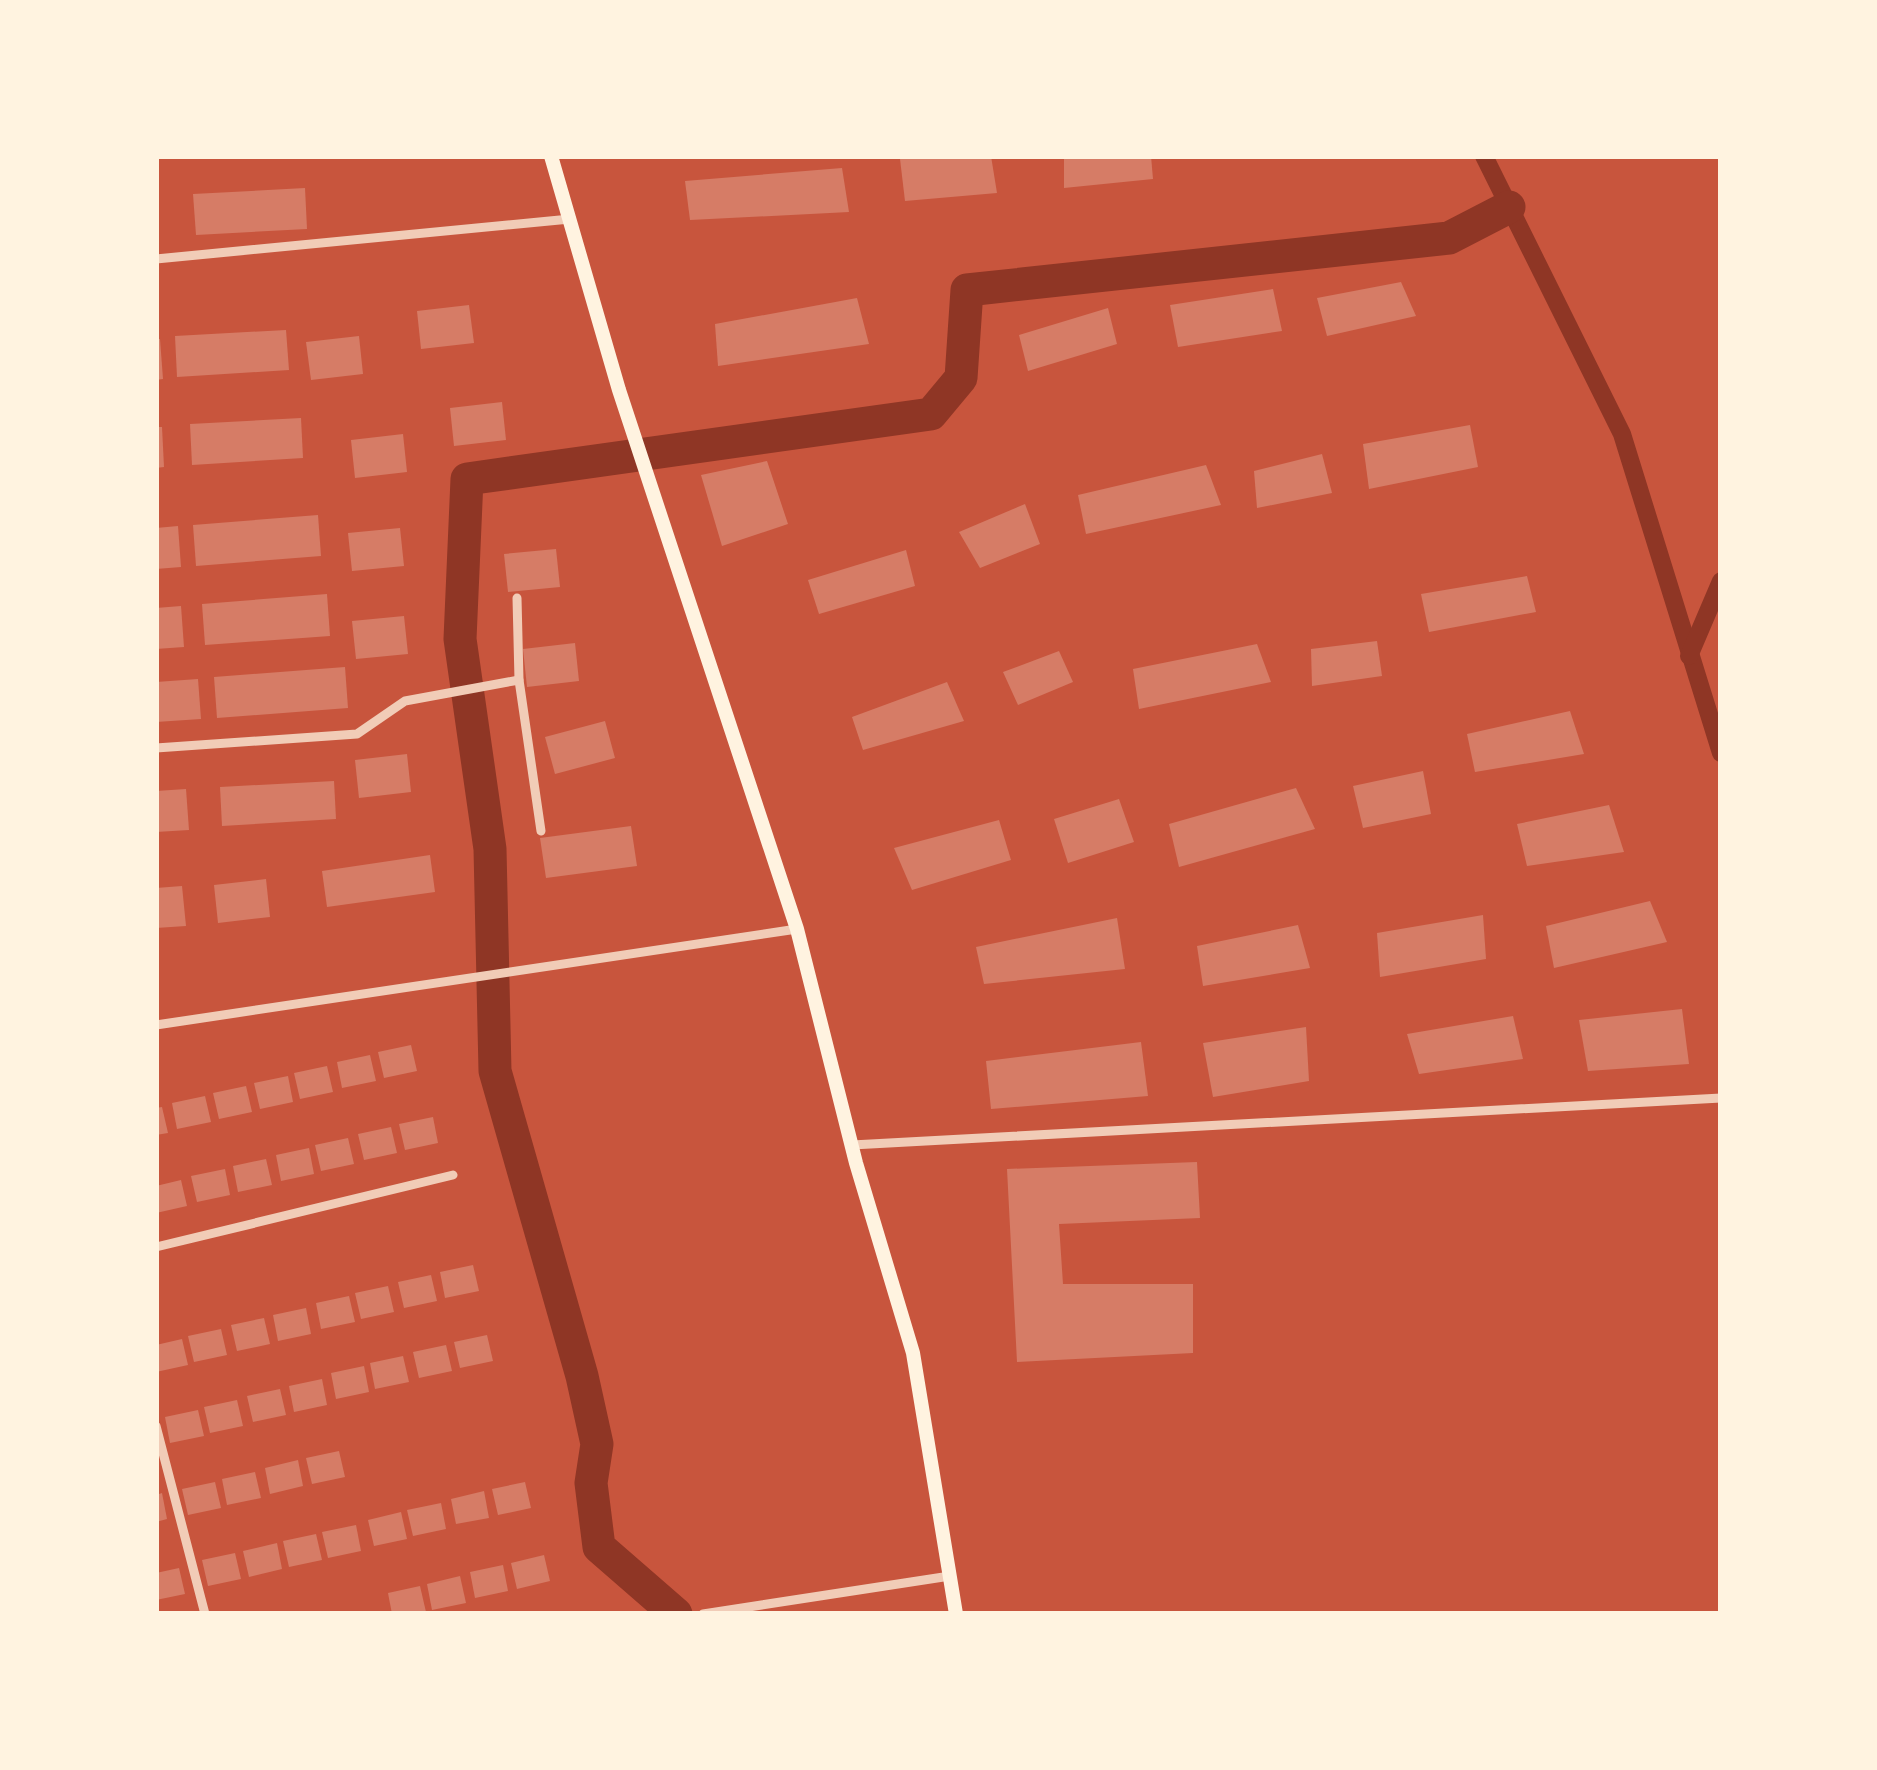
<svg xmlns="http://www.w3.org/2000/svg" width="1877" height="1770" font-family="'PT Sans Narrow',sans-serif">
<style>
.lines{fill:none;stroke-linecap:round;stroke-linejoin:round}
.canal{stroke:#8f3625;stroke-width:18}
.river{stroke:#8f3625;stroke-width:33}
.building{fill:#d67c66}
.minor{stroke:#f1ccb7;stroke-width:9}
.secondary{stroke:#fff3e0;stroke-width:14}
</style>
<rect width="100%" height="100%" fill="#c8553d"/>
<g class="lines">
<g class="canal">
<polyline points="1484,156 1622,434 1721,753"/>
<polyline points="1689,656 1721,581"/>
</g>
<polyline class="river" points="676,1614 599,1547 591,1483 597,1444 582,1376 495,1071 490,849 460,639 467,479 931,414 961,378 967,290 1449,238 1509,207"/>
</g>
<g class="building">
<polygon points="944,156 991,156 997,193 905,201 900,159"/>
<polygon points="1064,156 1151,156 1153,179 1064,188"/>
<polygon points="842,168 849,212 690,220 685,181"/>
<polygon points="305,188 307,229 196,235 193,194"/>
<polygon points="1401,282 1416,316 1327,336 1317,298"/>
<polygon points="1273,289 1282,331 1178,347 1170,305"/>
<polygon points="857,298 869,344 718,366 715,324"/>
<polygon points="469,305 474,343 421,349 417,311"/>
<polygon points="1108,308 1117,344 1028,371 1019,335"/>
<polygon points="286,330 289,370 177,377 175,336"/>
<polygon points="359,336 363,374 311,380 306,342"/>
<polygon points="156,339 160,339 163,379 156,380"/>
<polygon points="502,402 506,440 454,446 450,408"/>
<polygon points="301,418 303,458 192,465 190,424"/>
<polygon points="1470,425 1478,467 1369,489 1363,444"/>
<polygon points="156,427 162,427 164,467 156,468"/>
<polygon points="403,434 407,472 355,478 351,440"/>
<polygon points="1322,454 1332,493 1257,508 1254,471"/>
<polygon points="767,461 788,524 722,546 701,475"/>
<polygon points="1206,465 1221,505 1086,534 1078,495"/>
<polygon points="1025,504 1040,544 980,568 959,532"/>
<polygon points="318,515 321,556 196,566 193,525"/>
<polygon points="178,526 181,567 156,569 156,528"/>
<polygon points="400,528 404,566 352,571 348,533"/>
<polygon points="556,549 560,587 508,592 504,554"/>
<polygon points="906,550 915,586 819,614 808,580"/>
<polygon points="1527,576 1536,612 1429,632 1421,594"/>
<polygon points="327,594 330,636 205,645 202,604"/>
<polygon points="181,606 184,647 156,649 156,608"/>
<polygon points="404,616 408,654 356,659 352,621"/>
<polygon points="1377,641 1382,676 1312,686 1311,649"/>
<polygon points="575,643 579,681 527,687 523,649"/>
<polygon points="1257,644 1271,682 1139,709 1133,669"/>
<polygon points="1059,651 1073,682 1018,705 1003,672"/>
<polygon points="345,667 348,708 217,718 214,677"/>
<polygon points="198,679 201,719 156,722 156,682"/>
<polygon points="947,682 964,721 863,750 852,717"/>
<polygon points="1570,711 1584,754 1475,772 1467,734"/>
<polygon points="605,721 615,758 555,774 545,737"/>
<polygon points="407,754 411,792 359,798 355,760"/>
<polygon points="1423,771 1431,814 1363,828 1353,786"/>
<polygon points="334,781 336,819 222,826 220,787"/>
<polygon points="1296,788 1315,829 1179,867 1169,824"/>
<polygon points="186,789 189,830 156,832 156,791"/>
<polygon points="1119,799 1134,842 1068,863 1054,819"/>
<polygon points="1609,805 1624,852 1527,866 1517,824"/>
<polygon points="999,820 1011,860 912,890 894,848"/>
<polygon points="631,826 637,866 546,878 540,838"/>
<polygon points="430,855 435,892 327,907 322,871"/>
<polygon points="266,879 270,917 218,923 214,885"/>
<polygon points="182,886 186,926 156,928 156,888"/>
<polygon points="1650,901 1667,942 1554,968 1546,926"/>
<polygon points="1483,915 1486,959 1380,977 1377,933"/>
<polygon points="1117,918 1125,969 984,984 976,947"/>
<polygon points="1298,925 1310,968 1203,986 1197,946"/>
<polygon points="1682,1009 1689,1064 1588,1071 1579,1020"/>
<polygon points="1513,1016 1523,1059 1419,1074 1407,1034"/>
<polygon points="1306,1027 1309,1081 1213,1097 1203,1043"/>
<polygon points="1141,1042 1148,1096 991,1109 986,1061"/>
<polygon points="411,1045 417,1071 384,1078 378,1052"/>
<polygon points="370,1055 376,1081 342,1088 337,1062"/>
<polygon points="327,1066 333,1092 300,1099 294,1073"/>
<polygon points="288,1076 293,1102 260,1109 254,1083"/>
<polygon points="246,1086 252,1112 219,1119 213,1093"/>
<polygon points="205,1096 211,1122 177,1129 172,1103"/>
<polygon points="162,1107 168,1133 156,1135 156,1108"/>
<polygon points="433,1117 438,1143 405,1150 399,1124"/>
<polygon points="391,1127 397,1153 364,1160 358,1134"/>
<polygon points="348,1138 354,1164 321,1171 315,1145"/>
<polygon points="309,1148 314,1174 281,1181 276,1155"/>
<polygon points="266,1159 272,1185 238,1192 233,1166"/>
<polygon points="1197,1162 1200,1218 1059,1224 1063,1284 1193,1284 1193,1353 1017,1362 1007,1169"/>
<polygon points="225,1169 230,1195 197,1202 191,1176"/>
<polygon points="181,1180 187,1206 156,1213 156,1186"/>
<polygon points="473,1265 479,1291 445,1298 440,1272"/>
<polygon points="431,1275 437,1301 404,1308 398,1282"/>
<polygon points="388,1286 394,1312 361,1319 355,1293"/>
<polygon points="349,1296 355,1322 321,1329 316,1303"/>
<polygon points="306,1308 311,1334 278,1341 273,1315"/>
<polygon points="264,1318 270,1344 237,1351 231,1325"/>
<polygon points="221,1329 227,1355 194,1362 188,1336"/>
<polygon points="487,1335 493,1361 460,1368 454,1342"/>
<polygon points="182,1339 188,1365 156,1372 156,1345"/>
<polygon points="446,1345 452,1371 419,1378 413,1352"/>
<polygon points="403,1356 409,1382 375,1389 370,1363"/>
<polygon points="364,1366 369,1392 336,1399 331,1373"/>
<polygon points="322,1379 327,1405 294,1412 289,1386"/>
<polygon points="280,1389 286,1415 253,1422 247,1396"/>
<polygon points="237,1400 243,1426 210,1433 204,1407"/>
<polygon points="198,1410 204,1436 170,1443 165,1417"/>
<polygon points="339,1451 345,1477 312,1484 306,1458"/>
<polygon points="298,1460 303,1486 270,1494 265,1468"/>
<polygon points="255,1472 261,1498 227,1505 222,1479"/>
<polygon points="215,1482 221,1508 188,1515 182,1489"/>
<polygon points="525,1482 531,1508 498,1515 492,1489"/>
<polygon points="484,1491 489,1518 456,1524 451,1499"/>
<polygon points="162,1493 167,1519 156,1522 156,1495"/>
<polygon points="441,1503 446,1529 413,1536 407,1510"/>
<polygon points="401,1512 407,1539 374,1546 368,1520"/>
<polygon points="356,1525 361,1551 328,1558 322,1532"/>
<polygon points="316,1534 322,1560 289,1567 283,1541"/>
<polygon points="277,1543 282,1569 249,1577 243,1551"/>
<polygon points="235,1553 241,1579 208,1586 202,1560"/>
<polygon points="544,1555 550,1581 517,1589 511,1563"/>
<polygon points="503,1565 508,1591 475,1598 470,1572"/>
<polygon points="179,1568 185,1594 156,1600 156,1573"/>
<polygon points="460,1576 466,1603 432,1610 427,1584"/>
<polygon points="420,1586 426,1612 392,1614 388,1593"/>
</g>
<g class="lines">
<g class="minor">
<polyline points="156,259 570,219"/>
<polyline points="517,598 519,680 541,831"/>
<polyline points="156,748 357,734 405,701 519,680"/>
<polyline points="156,1025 797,929"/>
<polyline points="852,1145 1721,1098"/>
<polyline points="156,1247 453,1175"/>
<polyline points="156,1426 205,1614"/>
<polyline points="703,1614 950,1576"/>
</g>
<polyline class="secondary" points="551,156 619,390 797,929 856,1163 913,1353 956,1614"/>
</g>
<rect width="1877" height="1770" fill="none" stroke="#fff3e0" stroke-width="318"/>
</svg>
